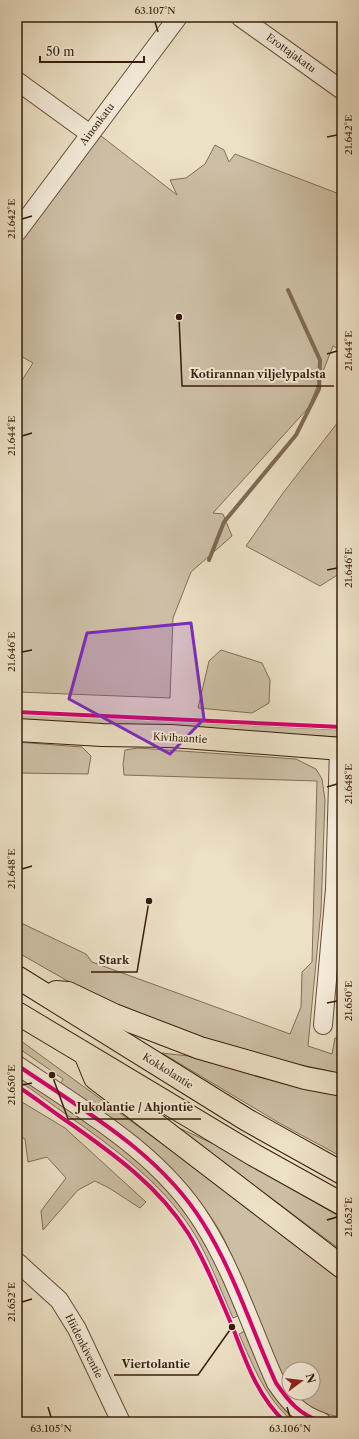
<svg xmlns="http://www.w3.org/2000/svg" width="359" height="1439" font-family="'Libre Caslon Text',serif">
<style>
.green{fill:#cdbfa5;stroke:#826e58}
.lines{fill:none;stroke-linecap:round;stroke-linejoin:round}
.stream{stroke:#7e6954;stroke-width:4}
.minor-casing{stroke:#644d39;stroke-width:20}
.major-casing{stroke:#371c0a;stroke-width:24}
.highway-casing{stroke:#371c0a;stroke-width:24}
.minor{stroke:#f3ebd9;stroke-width:18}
.major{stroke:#ece0c5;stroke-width:22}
.highway{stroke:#ece0c5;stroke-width:22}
.cycleway-casing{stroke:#f3ebd9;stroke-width:6}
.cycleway{stroke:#d6006c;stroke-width:4}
.marked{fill:#7b2cbf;fill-opacity:0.2;stroke:#7b2cbf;stroke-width:3;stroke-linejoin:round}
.ticks{fill:none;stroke:#371c0a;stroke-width:1.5}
.labels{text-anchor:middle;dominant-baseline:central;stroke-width:4;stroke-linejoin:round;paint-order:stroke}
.street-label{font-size:10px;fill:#371c0a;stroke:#f3ebd9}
.leader{fill:none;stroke:#371c0a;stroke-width:1.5}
.callout-dot{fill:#371c0a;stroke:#f3ebd9;stroke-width:1.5}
.callout-label{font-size:11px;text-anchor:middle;font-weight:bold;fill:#371c0a;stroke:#f3ebd9;stroke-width:4;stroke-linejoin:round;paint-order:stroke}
.neatline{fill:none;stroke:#371c0a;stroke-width:1.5}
.ticks-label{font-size:10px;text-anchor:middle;fill:#371c0a}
</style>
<rect width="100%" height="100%" fill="#ece0c5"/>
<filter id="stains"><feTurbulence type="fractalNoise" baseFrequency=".005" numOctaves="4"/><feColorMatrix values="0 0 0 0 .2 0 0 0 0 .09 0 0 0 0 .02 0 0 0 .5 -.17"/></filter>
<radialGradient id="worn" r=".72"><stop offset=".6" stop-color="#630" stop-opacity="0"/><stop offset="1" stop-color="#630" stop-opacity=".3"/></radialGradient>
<g class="green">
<polygon points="96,132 177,195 170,180 186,178 205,164 215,145 224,150 229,162 235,154 342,195 342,351 333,346 309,407 213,513 223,514 232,536 191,572 173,618 170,698 17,692 17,388 33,363 17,354 17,240"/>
<polygon points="342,410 342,572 320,586 246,546 283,493 338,422"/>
<polygon points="221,650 262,663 270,680 269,703 252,713 198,708 209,661"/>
<polygon points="17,714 342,730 342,737 58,724 17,719"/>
<polygon points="17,742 82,747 91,756 88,774 17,773"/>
<polygon points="138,748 296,759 316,769 322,779 325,800 321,910 308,1046 332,1054 335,1038 342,1039 342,1079 330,1071 221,1048 85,991 17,952 17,921 86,954 92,962 290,1034 301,1007 302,972 312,962 317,781 124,775 123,764 125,750"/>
<polygon points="342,943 342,1021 337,1016"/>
<path d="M17,1038L342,1275V1417C323,1415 307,1407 293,1393H313V1369H289V1388L282,1379C270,1348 257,1317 244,1286C235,1263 225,1236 210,1216C167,1156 120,1125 60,1085L63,1079L17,1047Z"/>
<polygon points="162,1053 188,1056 259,1077 342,1092 342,1157 281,1124"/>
<path d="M17,1074C81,1115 152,1162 195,1226C214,1254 226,1286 238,1316L233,1318C220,1289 209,1257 192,1230C161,1182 115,1149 70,1117C52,1105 35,1091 17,1080Z"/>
<polygon points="17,1099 65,1128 146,1202 140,1208 109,1188 95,1181 78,1190 43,1230 41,1211 66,1178 47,1157 28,1162 25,1139 17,1135"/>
<polygon points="166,1122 214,1144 342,1218 342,1251 278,1203"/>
<path d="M245,1331L269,1387L301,1422H293C265,1397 254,1368 239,1334Z"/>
</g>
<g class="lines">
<polyline class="stream" points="209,560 224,522 296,435 319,389 320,360 288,290"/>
<defs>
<g id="minor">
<polyline points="240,17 342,90"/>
<polyline points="17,81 90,134"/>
<polyline points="17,232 178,17"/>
<polyline points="323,1025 335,889 339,749"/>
<path d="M17,1065C83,1110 160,1153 203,1223C234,1272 252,1330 276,1383C289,1402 300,1415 322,1422"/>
<polyline points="17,1262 59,1300 77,1329 121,1422"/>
</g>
<polyline id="major" points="17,730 102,735 171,736 342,749"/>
<g id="highway">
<polyline points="17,977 247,1120 342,1173"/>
<polyline points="56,992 68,993 114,1015 200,1048 305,1078 342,1085"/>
<polyline points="17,1013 254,1155 342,1204"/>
<polyline points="86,1056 95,1078 342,1267"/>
</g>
</defs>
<use href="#minor" class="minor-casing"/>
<use href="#major" class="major-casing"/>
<use href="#highway" class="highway-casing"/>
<use href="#minor" class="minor"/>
<use href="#major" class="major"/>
<use href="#highway" class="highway"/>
<defs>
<g id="cycleway">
<polyline points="17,712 342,727"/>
<path d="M17,1065C83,1110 160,1153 203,1223C234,1272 252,1330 276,1383C289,1402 300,1415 322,1422"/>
<path d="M17,1086C36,1098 53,1112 71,1124C115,1155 159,1187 188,1233C206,1262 219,1296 233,1328C246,1362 258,1397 285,1422"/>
</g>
</defs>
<use href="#cycleway" class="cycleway-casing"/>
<use href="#cycleway" class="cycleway"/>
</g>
<path class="marked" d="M191,623L204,719L170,754L69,699L87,633Z"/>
<path class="ticks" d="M155,22L158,32M327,137L337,135M22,219L32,216M327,354L337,351M22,436L32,433M327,570L337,568M22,652L32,650M327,787L337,784M22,869L32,866M327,1003L337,1001M22,1085L32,1083M327,1220L337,1217M22,1302L32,1299M48,1407L51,1417M287,1407L290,1417"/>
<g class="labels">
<g class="street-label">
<text transform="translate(291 53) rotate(36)">Erottajakatu</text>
<text transform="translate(97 124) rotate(-53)">Ainonkatu</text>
<text transform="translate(180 738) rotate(3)">Kivihaantie</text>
<text transform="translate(168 1071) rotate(32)">Kokkolantie</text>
<text transform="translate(84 1346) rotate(63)">Hiidenkiventie</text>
</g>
</g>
<path class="leader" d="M179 317L182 386H334M149 901L137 972H91M52 1075L68 1119H201M232 1327L198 1375H114"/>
<g class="callout-dot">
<circle cx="179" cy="317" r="4"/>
<circle cx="149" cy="901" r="4"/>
<circle cx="52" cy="1075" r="4"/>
<circle cx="232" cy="1327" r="4"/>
</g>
<g class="callout-label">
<text x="258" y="378">Kotirannan viljelypalsta</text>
<text x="114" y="964">Stark</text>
<text x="135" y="1111">Jukolantie / Ahjontie</text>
<text x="156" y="1368">Viertolantie</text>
</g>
<rect width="359" height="1439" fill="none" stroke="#ece0c5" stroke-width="44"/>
<g transform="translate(301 1381) rotate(75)"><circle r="19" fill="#f3ebd9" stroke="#a89886"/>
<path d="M0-3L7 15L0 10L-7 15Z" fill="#8f2418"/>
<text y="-6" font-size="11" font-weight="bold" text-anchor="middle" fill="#371c0a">N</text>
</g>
<path d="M40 56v6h104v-6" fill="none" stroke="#371c0a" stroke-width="2"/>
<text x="46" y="56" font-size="12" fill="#371c0a" stroke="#f3ebd9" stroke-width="3" paint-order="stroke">50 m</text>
<rect x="22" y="22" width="315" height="1395" class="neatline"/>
<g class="ticks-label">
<text x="155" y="14">63.107°N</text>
<text transform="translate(348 135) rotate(-90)" y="4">21.642°E</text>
<text transform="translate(11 219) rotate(-90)" y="4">21.642°E</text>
<text transform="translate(348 351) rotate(-90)" y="4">21.644°E</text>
<text transform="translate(11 436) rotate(-90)" y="4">21.644°E</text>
<text transform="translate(348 568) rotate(-90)" y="4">21.646°E</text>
<text transform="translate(11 652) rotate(-90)" y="4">21.646°E</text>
<text transform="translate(348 784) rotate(-90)" y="4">21.648°E</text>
<text transform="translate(11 869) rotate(-90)" y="4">21.648°E</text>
<text transform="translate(348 1001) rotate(-90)" y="4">21.650°E</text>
<text transform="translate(11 1085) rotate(-90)" y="4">21.650°E</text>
<text transform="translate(348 1217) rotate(-90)" y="4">21.652°E</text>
<text transform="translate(11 1302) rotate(-90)" y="4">21.652°E</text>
<text x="51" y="1432">63.105°N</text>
<text x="290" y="1432">63.106°N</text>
</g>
<rect width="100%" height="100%" filter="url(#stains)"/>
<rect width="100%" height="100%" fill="url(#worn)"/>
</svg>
